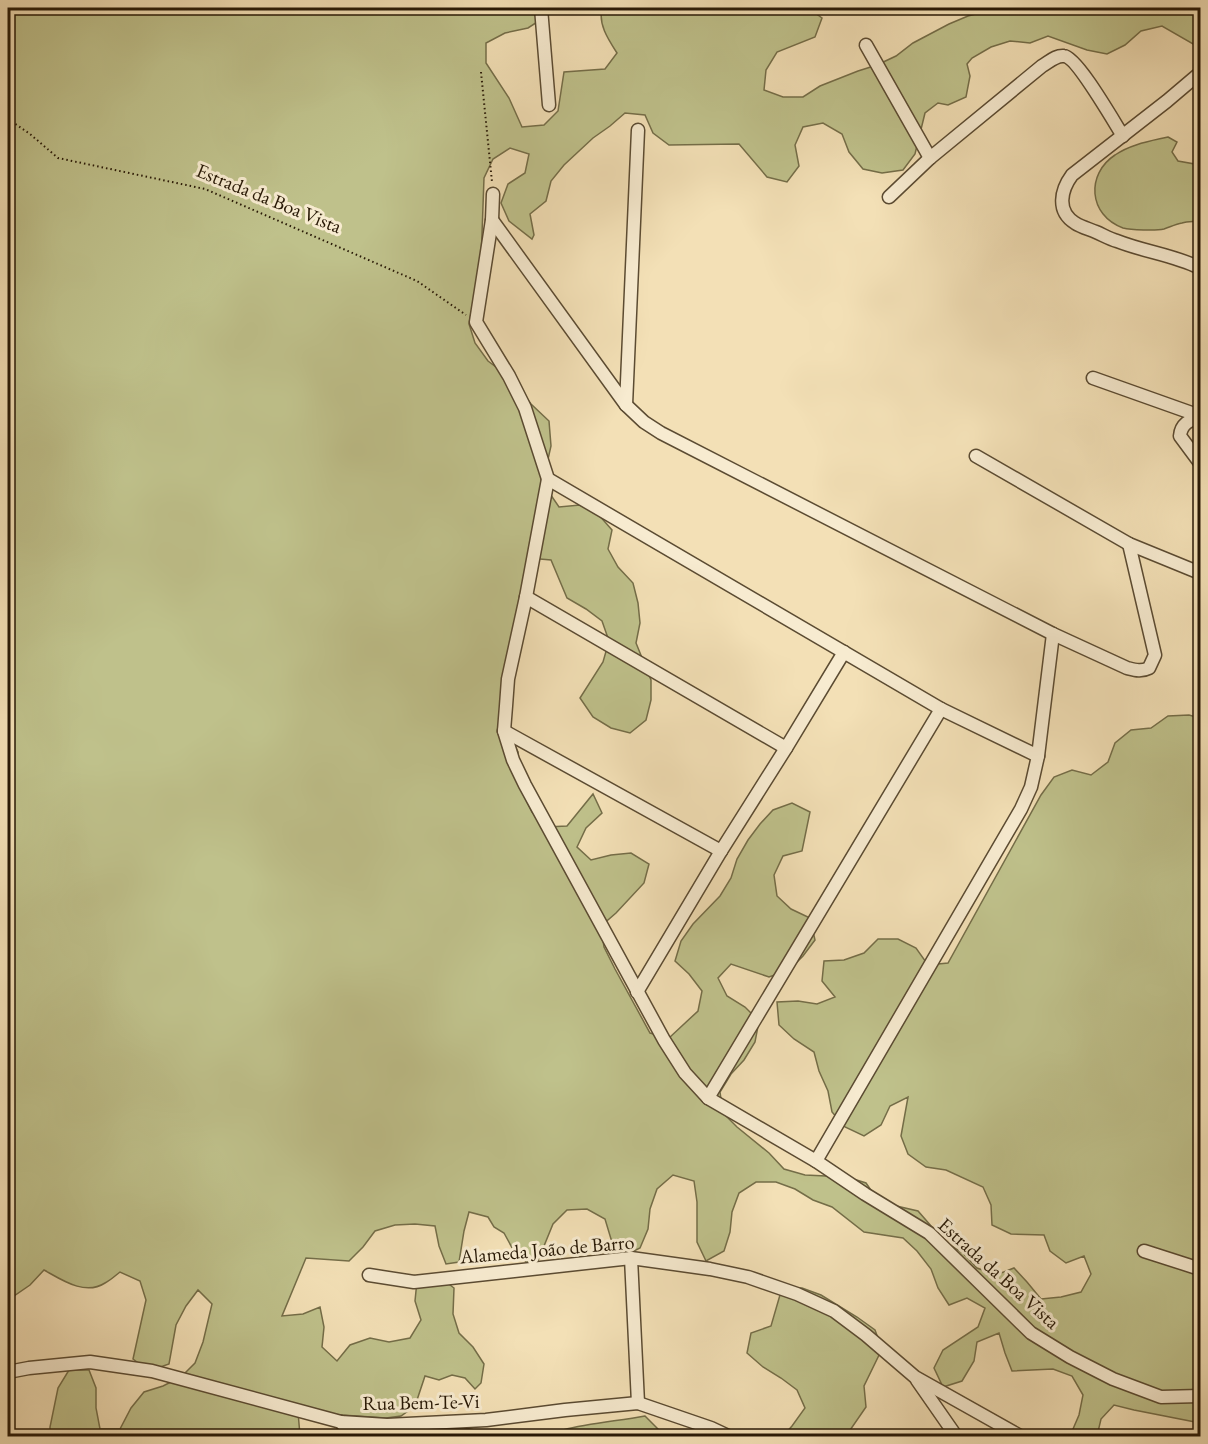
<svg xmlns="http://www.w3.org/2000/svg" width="1208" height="1444" font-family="'EB Garamond',serif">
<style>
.green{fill:#bfc18b;stroke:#746d48;stroke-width:1.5}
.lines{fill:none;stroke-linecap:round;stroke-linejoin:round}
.street-casing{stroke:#5b4b32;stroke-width:15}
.path{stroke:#281906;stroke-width:2;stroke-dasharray:1.5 3;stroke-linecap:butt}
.street{stroke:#f7ebd0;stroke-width:12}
.labels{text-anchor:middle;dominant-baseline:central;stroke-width:6;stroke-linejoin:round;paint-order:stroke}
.street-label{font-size:20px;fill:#281906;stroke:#f7ebd0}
</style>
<rect width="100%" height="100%" fill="#f3e0b6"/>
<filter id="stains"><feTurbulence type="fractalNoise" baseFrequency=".00333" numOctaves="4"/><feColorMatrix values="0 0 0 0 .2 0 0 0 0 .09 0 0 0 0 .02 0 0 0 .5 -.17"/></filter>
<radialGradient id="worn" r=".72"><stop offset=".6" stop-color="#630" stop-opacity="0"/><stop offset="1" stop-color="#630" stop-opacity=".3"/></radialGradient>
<g class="green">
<path d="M8,8H547L545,17L528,28L505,33L486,43V63L509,98L522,127L544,125L558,111L564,72L605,69L617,53C608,39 598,24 602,8H808L822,18L815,37L777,52L766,70L764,90L783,97H803L820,86L858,71L877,65L896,56L913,43L949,24L968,16L987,11L991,8H1200V48L1162,26L1141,31L1125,45L1107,54L1087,50L1048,36L1030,43L1010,41L991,47L972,58L967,64L970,76L966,97L948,105L938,103L925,113L915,154L903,170L882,173L863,169L849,152L842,134L823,123L803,127L795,145L799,166L787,182L767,177L739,144L669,145L653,133L645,115L625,113L610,126L593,138L564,165L551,181L546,201L530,214L534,235L532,239L509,221L501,203L508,184L525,173L529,154L510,148L493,159L484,178L481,262L469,324L475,343L488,361L504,373L518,387L531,404L549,421L551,446L546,468V488L559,507L580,505L598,514L612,530L608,549L618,567L633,583L638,603L640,623L636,643L651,680V700L646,720L630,733L611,728L593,717L580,698L603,662L609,641L602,621L586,609L567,598L551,560L529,558L519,657L505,697L509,734L518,752V773L523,794L532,812L546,827L567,826L593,794L602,813L586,828L577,847L591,860L611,855L631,853L649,864L644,883L616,913L601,926L604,947L615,969L650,1033L669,1038L698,1011L702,991L689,974L675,961L681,941L693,924L720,896L731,878L737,859L748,840L760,824L773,810L792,803L810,812L802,851L783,856L774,875L777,896L791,909L810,918L815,940L803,956L789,970L769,977L731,964L718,978L727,996L745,1007L759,1021L755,1042L744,1060L731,1074L720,1092L723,1113L737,1127L769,1153L784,1169L805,1175L847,1177L866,1183L879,1202L918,1211L945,1242L963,1253L977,1268L996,1275L1014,1268L1027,1282L1041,1299L1061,1297L1081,1292L1091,1274L1084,1256L1066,1263L1050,1251L1044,1235L1011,1234L992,1225L991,1205L983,1187L946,1170L926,1167L908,1154L901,1136L908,1097L890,1106L881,1125L864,1136L845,1127L832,1112L828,1091L819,1071L814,1052L794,1039L779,1025L777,1002L798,1001L817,1004L835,997L822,981L824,961L844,960L864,953L878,939H898L916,948L928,965L948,963L1041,795L1054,777L1072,770L1091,775L1108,762L1115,743L1131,730L1151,728L1168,716L1189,715L1200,718V1425L1195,1422L1134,1410L1114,1405L1101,1419L1097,1436H1070L1079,1415L1083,1395L1072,1376L1053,1369L1012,1371L1005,1353L999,1333L977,1342L974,1361L962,1381L943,1387L934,1368L943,1350L978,1327L985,1308L967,1298L949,1305L938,1288L931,1269L917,1251L903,1238L864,1232L832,1207L813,1200L795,1189L776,1182H756L739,1193L732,1212L730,1232L724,1251L706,1261L697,1242V1202L694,1181L673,1175L657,1189L650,1209L648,1229L640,1248L622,1257L611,1239L605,1219L587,1209L567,1210L553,1224L535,1268L532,1265L516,1255L504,1233L494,1227L488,1217L469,1212L464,1231L459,1262L446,1264L439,1246L435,1226L415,1224L395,1225L375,1231L363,1247L349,1261L306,1258L282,1316L303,1314L320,1307L324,1327L322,1347L337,1361L350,1345L370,1338L389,1342L410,1338L421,1320L415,1301L417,1281L437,1275L454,1288L453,1314L459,1333L473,1347L484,1364L481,1383L475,1389L465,1378L452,1375L439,1380L425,1376L415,1406L401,1416L386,1418L298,1412L300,1435L298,1436H50V1427L58,1388L69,1370H89L96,1388V1408L100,1429H120L131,1408L144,1392L163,1386L181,1377L195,1363L203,1342L212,1304L198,1290L186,1306L176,1325L169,1364L149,1371L133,1359L146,1300L140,1281L120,1272C116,1275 111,1280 105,1283C85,1296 62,1280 44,1270L30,1285L8,1300Z"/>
<path d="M1168,137L1177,142L1172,152L1178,161L1200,165V221C1194,222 1188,221 1182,223C1176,224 1170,227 1164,229C1156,231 1131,230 1123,228C1088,215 1086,174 1115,155C1131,144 1151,141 1168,137Z"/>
<polygon points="782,1288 802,1288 821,1295 857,1317 875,1330 882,1349 864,1386 866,1407 846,1436 783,1436 792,1426 805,1408 797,1390 781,1378 763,1367 747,1353 751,1333 771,1326"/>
<path d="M645,1416L659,1430V1436H561L563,1430C590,1423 618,1421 645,1416Z"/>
<path d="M448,1424L501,1436H415C424,1425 435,1426 448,1424Z"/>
</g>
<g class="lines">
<defs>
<g id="street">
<polyline points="541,8 549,105"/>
<polyline points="866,45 930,158"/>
<path d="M1200,73L1167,101L1072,175C1061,190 1056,211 1075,223C1081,227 1089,229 1096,232C1103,235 1110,239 1117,241C1145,252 1174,255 1200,268"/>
<polyline points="493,194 492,220 476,322 509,376 525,408 548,479 941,709 1038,756"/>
<path d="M889,197L930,158L1042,66C1049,62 1056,55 1064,56C1077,57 1114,122 1123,136"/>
<path d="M492,220L626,405L644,422L661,433L1053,634L1127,668C1135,670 1141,672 1149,668L1155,655L1129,544"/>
<polyline points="1093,378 1200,416"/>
<polyline points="626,405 638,130"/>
<path d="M1200,417C1189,420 1181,424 1180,436L1200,463"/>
<polyline points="976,456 1129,544 1200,573"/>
<polyline points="548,479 526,597 508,679 506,706 504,731 513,760 525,785 664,1040 685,1073 708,1098 816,1161 865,1194 929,1233 1031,1333 1070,1357 1113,1379 1161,1397 1200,1396"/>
<polyline points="526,597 786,748"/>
<polyline points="504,731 721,851"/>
<polyline points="637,992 721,851 786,748 844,652"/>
<polyline points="708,1098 941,709"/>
<polyline points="816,1161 1021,809 1031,787 1038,756 1053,634"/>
<polyline points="1144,1251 1200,1269"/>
<polyline points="631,1258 638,1403"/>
<polyline points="369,1275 414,1282 631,1258 710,1269 748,1277 797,1294 834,1311 866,1335 915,1377 1020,1436"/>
<polyline points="8,1372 29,1368 90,1362 152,1371 341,1422 387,1425 486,1420 565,1410 638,1403 711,1428 728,1436"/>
<polyline points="917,1380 956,1436"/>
<polyline points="341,1422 353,1436"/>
</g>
</defs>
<use href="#street" class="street-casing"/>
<g class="path">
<polyline points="481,72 492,182"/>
<polyline points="8,119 30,134 58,158 205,189 417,281 466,315"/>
</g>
<use href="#street" class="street"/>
</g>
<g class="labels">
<g class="street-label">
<text transform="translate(269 198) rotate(22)">Estrada da Boa Vista</text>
<text transform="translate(547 1249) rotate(-5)">Alameda João de Barro</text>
<text transform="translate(999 1273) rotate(42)">Estrada da Boa Vista</text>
<text transform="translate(421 1402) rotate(-1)">Rua Bem-Te-Vi</text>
</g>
</g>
<rect width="1208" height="1444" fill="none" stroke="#f3e0b6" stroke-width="30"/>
<rect x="9" y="9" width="1190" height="1426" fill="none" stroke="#281906" stroke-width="3"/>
<rect x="15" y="15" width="1178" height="1414" fill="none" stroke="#281906" stroke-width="1.5"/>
<rect width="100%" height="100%" filter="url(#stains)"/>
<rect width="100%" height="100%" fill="url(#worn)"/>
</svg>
